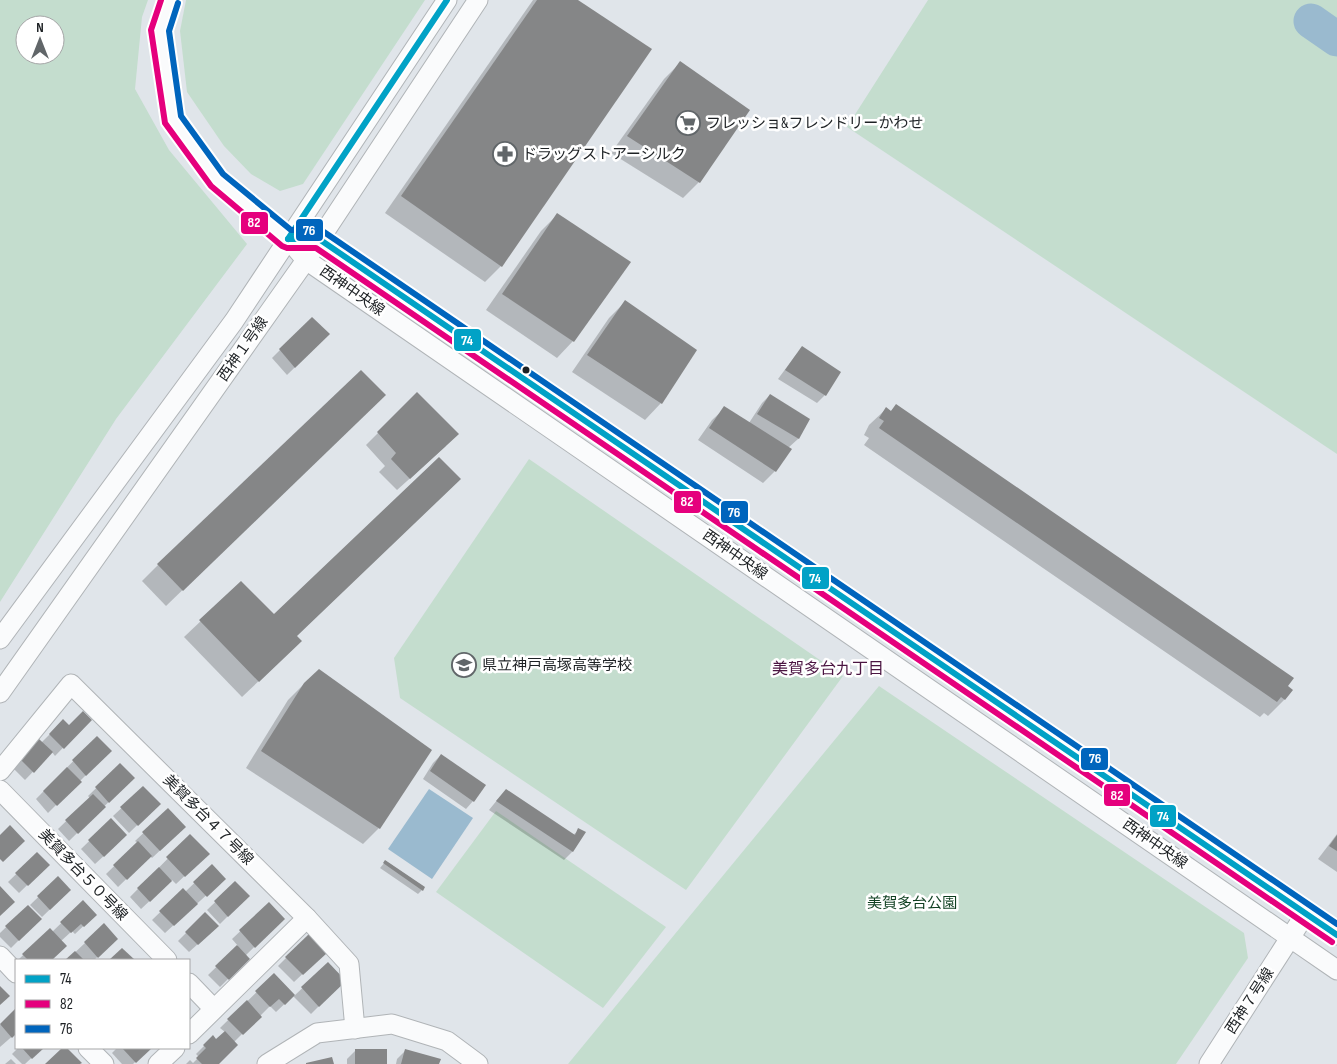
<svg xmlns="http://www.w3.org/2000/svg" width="1337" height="1064" font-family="'Sofia Sans Condensed','Noto Sans JP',sans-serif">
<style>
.green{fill:#c4ddce;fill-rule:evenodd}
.water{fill:#9abacf}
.shadow{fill:#0003}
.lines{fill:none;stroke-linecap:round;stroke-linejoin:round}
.river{stroke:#9abacf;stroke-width:35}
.building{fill:#858687}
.minor-casing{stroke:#b0b4b7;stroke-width:21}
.minor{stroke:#fafbfc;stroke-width:19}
.bus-1-casing{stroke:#fff;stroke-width:10}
.bus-2-casing{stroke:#fff;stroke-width:10}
.bus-3-casing{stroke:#fff;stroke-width:10}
.bus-1{stroke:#01a2c6;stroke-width:6}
.bus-2{stroke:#e5007d;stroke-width:6}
.bus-3{stroke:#0065bd;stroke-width:6}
.bus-dot{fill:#1d2124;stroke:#fff;stroke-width:2}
.labels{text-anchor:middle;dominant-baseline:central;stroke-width:5;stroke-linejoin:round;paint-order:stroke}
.poi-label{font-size:15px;fill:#1d2124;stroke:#fff;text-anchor:start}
.street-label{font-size:15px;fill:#1d2124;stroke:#fff}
.park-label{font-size:15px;fill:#0f3f21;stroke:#fff}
.neighbourhood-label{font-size:16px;fill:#4b1542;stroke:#fff}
.line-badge{stroke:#fff;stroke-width:2}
.badge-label{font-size:14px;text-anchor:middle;font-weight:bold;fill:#fff}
</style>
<rect width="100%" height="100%" fill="#e0e5ea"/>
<g class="green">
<path d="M0,0H148L142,17L135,89L169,150L247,244L116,419L0,602ZM25,25H55V55H25Z"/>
<polygon points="186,0 425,0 303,184 280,191 251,174 224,146 187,92 180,31"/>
<polygon points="928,0 1337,0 1337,454 847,127"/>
<polygon points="529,459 843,676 686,890 400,698 394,658"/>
<polygon points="879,686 1244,933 1248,958 1176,1064 568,1064"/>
<polygon points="496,811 666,927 603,1008 436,892"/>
</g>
<polygon class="water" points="429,789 473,818 432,879 388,849"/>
<g class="shadow">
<polygon points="533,0 576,0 501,266 485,282 385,213"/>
<polygon points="680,63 699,182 683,198 611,153 664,79"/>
<polygon points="557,215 629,262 573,341 557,358 486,310 541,231"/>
<polygon points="625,302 661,403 645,420 572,372 609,318"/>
<polygon points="329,334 287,375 272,358 280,350"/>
<polygon points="803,348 825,395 817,403 778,379 795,356"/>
<polygon points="417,394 446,446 397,490 379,472 385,466 366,445"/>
<polygon points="770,395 809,420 798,439 788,448 775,471 763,483 698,440 712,420 725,408 749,423 762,403"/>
<polygon points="896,406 1286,687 1284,700 1268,716 1264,713 1260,717 864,445 869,438 864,435 869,425 886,409 890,412"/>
<polygon points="368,411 166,606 142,581 158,565"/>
<polygon points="241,583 295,637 284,657 242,697 184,637"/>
<polygon points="305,683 379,828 363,844 246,768 288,700"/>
<polygon points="90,720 55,756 52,752 25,780 13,768 39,741 41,743 63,721 69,727"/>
<polygon points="97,737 110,751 48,813 36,799"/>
<polygon points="441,755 473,801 466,809 423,779 433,763"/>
<polygon points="120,765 133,778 69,841 58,829 90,798 88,796"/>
<polygon points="143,788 159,804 129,833 113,816"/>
<polygon points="498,799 573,835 579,830 584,832 572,852 564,860 489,810"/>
<polygon points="168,810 185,827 152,858 150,856 118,887 106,874 138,843 135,841"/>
<polygon points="111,820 118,843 95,864 81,849"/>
<polygon points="1337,834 1337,872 1318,859"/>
<polygon points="190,836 208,854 176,884 172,880 141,909 130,897"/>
<polygon points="37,854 48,865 19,893 8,882"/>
<polygon points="386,861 424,887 422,890 418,894 380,868"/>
<polygon points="212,866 224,879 165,933 152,920 183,890 185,892"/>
<polygon points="58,878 70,890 42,917 30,905"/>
<polygon points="235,883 248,896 220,924 207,910"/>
<polygon points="83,902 95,915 75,934 72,931 61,941 66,946 51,960 18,960 50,929 52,932"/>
<polygon points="269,904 283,919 245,956 248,959 220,987 208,975 238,946 232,939"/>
<polygon points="28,906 40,919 11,948 0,937 0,933"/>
<polygon points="205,914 209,934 189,952 178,941"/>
<polygon points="104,925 117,939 94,960 85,960 84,959 82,960 67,960"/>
<polygon points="309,935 326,952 294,982 278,966"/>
<polygon points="328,964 344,981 311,1014 293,996 276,1012 270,1006 234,1042 217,1064 186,1064 190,1060 193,1063 199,1057 196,1054 213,1037 216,1040 225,1032 220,1028 274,975 294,996"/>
<polygon points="16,1010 16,1033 0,1047 0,1025"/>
<polygon points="18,1048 42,1048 25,1064 22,1064 12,1054"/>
<polygon points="117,1048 150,1048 133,1064 122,1064 112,1053"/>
<polygon points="355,1051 385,1064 347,1064 347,1059"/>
<polygon points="405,1051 438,1064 396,1064 397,1059"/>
<polygon points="11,1059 16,1064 5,1064"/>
</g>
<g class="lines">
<polyline class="river" points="1311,21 1337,39"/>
</g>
<g class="building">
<polygon points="537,0 578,0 652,49 502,267 401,196"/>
<polygon points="680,61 750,110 700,183 627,136"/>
<polygon points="557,213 631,262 574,342 502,294"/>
<polygon points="625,300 697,350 662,404 587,355"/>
<polygon points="312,317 330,334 295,368 279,349"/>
<polygon points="802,346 841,372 826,396 785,370"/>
<polygon points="361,370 386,395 183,591 157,564"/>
<polygon points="417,392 459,434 410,479 391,459 396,453 377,432"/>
<polygon points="770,394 810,419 799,439 757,414"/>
<polygon points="896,404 1294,678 1288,686 1293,690 1285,700 1281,697 1277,702 879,428 884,421 879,418 886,407 891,411"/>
<polygon points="724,406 792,449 776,472 709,428"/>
<polygon points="439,457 461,479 297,636 302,641 259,682 199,620 241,581 274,614"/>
<polygon points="319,669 432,750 380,829 261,751 304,683"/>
<polygon points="83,711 92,720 64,749 49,734 63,719 69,725"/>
<polygon points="97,736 112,751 86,776 72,760"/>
<polygon points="39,739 53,752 34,773 20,759"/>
<polygon points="441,754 486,785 474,802 430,771"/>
<polygon points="120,763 135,778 109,803 95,787"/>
<polygon points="67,767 82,782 57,806 43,791"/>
<polygon points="143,786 161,804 138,826 120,807"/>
<polygon points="506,789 575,835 578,828 586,832 573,852 496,801"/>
<polygon points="93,794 106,807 78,834 65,820"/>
<polygon points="168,808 186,827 160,851 142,832"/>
<polygon points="111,818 127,835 104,857 88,840"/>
<polygon points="10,825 25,841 3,862 0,859 0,835"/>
<polygon points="190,834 210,854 185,877 166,857"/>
<polygon points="1337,835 1337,851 1329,846"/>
<polygon points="138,841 152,856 127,880 113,865"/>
<polygon points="37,852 50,865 28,886 15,873"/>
<polygon points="385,860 425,887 423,891 383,863"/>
<polygon points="212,864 226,879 207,897 193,882"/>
<polygon points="159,867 172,881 150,902 137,888"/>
<polygon points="58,876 71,890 50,910 37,896"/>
<polygon points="235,881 250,896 228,917 214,901"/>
<polygon points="0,886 15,902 0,916"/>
<polygon points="183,888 198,904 174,926 159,911"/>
<polygon points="83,900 97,915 84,927 81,924 71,933 60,922"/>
<polygon points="269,902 285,919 255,948 239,930"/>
<polygon points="28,905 42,919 19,941 5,926"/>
<polygon points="205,912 219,926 198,945 185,932"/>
<polygon points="104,923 118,939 98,958 84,942"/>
<polygon points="50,928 67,946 52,960 28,960 22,954"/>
<polygon points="309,934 327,953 303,975 285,957"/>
<polygon points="237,945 250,959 229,980 215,966"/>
<polygon points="122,948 135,960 109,960"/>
<polygon points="75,951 84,960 65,960"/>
<polygon points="328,962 346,981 319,1007 301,987"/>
<polygon points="274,973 295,995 285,1005 279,999 270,1007 255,991"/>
<polygon points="0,986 10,996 0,1005"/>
<polygon points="247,1000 262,1017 243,1035 227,1019"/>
<polygon points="16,1008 16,1034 12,1038 0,1024"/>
<polygon points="225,1031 238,1045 219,1064 202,1064 196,1058 206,1048 203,1045 213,1035 216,1039"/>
<polygon points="22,1048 44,1048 32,1059"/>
<polygon points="62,1048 67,1048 82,1063 80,1064 45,1064"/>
<polygon points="122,1048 152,1048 136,1063"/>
<rect x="355" y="1049" width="32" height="15"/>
<polygon points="405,1049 441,1059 439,1064 401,1064"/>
<polygon points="332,1057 334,1064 306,1064 306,1063"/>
</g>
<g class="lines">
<defs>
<g id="minor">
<polyline points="170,0 160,30 173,119 217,180 288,239 306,260 1337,970"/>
<polyline points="288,239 319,239 1337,935"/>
<polyline points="0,639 234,321 447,0"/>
<polyline points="0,693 306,260 478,0"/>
<polyline points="0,771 71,684 307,918 189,1034"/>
<polyline points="0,790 167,960"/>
<polyline points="307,918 349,964 355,1029"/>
<polyline points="0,956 16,973"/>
<polyline points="189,983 214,1009"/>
<polyline points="88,1048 104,1064"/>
<polyline points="158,1064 175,1048"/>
<polyline points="267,1064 317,1033 392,1024 447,1041 478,1064"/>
<polyline points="1209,1064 1306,913"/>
</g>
</defs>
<use href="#minor" class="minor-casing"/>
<use href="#minor" class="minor"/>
<defs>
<g id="bus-1">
<polyline points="288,239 319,239 1337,935"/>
<polyline points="288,239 447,0"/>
</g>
<polyline id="bus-2" points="161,0 151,30 165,123 211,186 282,246 287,248 316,248 1332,942"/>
<polyline id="bus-3" points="178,3 169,31 181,116 223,174 291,230 319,230 324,232 1337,924"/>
</defs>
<use href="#bus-1" class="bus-1-casing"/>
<use href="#bus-2" class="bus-2-casing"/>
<use href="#bus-3" class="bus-3-casing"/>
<use href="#bus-1" class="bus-1"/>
<use href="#bus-2" class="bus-2"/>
<use href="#bus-3" class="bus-3"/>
</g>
<defs>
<symbol id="supermarket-ring" viewBox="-11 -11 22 22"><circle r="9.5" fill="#fff" stroke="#616669" stroke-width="1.5"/><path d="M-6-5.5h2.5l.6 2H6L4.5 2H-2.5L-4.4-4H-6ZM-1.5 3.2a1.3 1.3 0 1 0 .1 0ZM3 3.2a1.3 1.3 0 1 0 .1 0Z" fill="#616669"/></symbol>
<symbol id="pharmacy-ring" viewBox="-11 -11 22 22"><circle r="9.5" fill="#fff" stroke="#616669" stroke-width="1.5"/><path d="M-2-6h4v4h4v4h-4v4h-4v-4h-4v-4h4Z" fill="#616669"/></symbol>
<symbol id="school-ring" viewBox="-11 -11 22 22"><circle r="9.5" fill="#fff" stroke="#616669" stroke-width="1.5"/><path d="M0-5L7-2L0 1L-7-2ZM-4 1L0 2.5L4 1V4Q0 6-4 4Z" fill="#616669"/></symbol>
</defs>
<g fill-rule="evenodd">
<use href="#supermarket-ring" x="674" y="109" width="28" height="28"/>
<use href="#pharmacy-ring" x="491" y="140" width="28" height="28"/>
<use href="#school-ring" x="450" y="651" width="28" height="28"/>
</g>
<circle class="bus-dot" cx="526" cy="370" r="4.5"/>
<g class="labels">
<g class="poi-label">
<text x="706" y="123">フレッショ&amp;フレンドリーかわせ</text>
<text x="522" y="154">ドラッグストアーシルク</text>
<text x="482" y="665">県立神戸高塚高等学校</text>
</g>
<g class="street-label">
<text transform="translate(352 291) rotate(35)">西神中央線</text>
<text transform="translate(243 349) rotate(-55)">西神１号線</text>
<text transform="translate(735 555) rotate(35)">西神中央線</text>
<text transform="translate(208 820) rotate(45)">美賀多台４７号線</text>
<text transform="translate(1155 844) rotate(35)">西神中央線</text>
<text transform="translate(83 875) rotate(46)">美賀多台５０号線</text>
<text transform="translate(1250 1001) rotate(-57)">西神７号線</text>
</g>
<g class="park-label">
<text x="912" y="903">美賀多台公園</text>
</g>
<g class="neighbourhood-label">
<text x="828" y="669">美賀多台九丁目</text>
</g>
</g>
<g class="line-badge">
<rect x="240" y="211" width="29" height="24" rx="5" fill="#e5007d"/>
<rect x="295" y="218" width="29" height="24" rx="5" fill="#0065bd"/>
<rect x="453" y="328" width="29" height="24" rx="5" fill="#01a2c6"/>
<rect x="673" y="490" width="29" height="24" rx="5" fill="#e5007d"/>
<rect x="720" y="500" width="29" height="24" rx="5" fill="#0065bd"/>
<rect x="801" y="566" width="29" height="24" rx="5" fill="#01a2c6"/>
<rect x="1080" y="747" width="29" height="24" rx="5" fill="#0065bd"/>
<rect x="1103" y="783" width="28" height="24" rx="5" fill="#e5007d"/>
<rect x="1149" y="804" width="28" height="24" rx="5" fill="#01a2c6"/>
</g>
<g class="badge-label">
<text x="254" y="227">82</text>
<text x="309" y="235">76</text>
<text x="467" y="345">74</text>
<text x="687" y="506">82</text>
<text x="734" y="517">76</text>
<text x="815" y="583">74</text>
<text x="1095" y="763">76</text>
<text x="1117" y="800">82</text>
<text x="1163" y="821">74</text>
</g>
<rect x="15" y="959" width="175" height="90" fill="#ffffff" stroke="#a5a6a7"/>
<rect x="25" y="975" width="25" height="8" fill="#01a2c6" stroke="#a5a6a7"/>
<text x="60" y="984" font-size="15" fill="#1d2124">74</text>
<rect x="25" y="1000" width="25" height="8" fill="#e5007d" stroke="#a5a6a7"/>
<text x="60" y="1009" font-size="15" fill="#1d2124">82</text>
<rect x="25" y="1025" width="25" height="8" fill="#0065bd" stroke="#a5a6a7"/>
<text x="60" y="1034" font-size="15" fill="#1d2124">76</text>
<g transform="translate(40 40)"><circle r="24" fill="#ffffff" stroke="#a5a6a7"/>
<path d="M0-4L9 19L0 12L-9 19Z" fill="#616669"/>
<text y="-8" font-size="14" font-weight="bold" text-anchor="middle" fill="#1d2124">N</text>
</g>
</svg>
